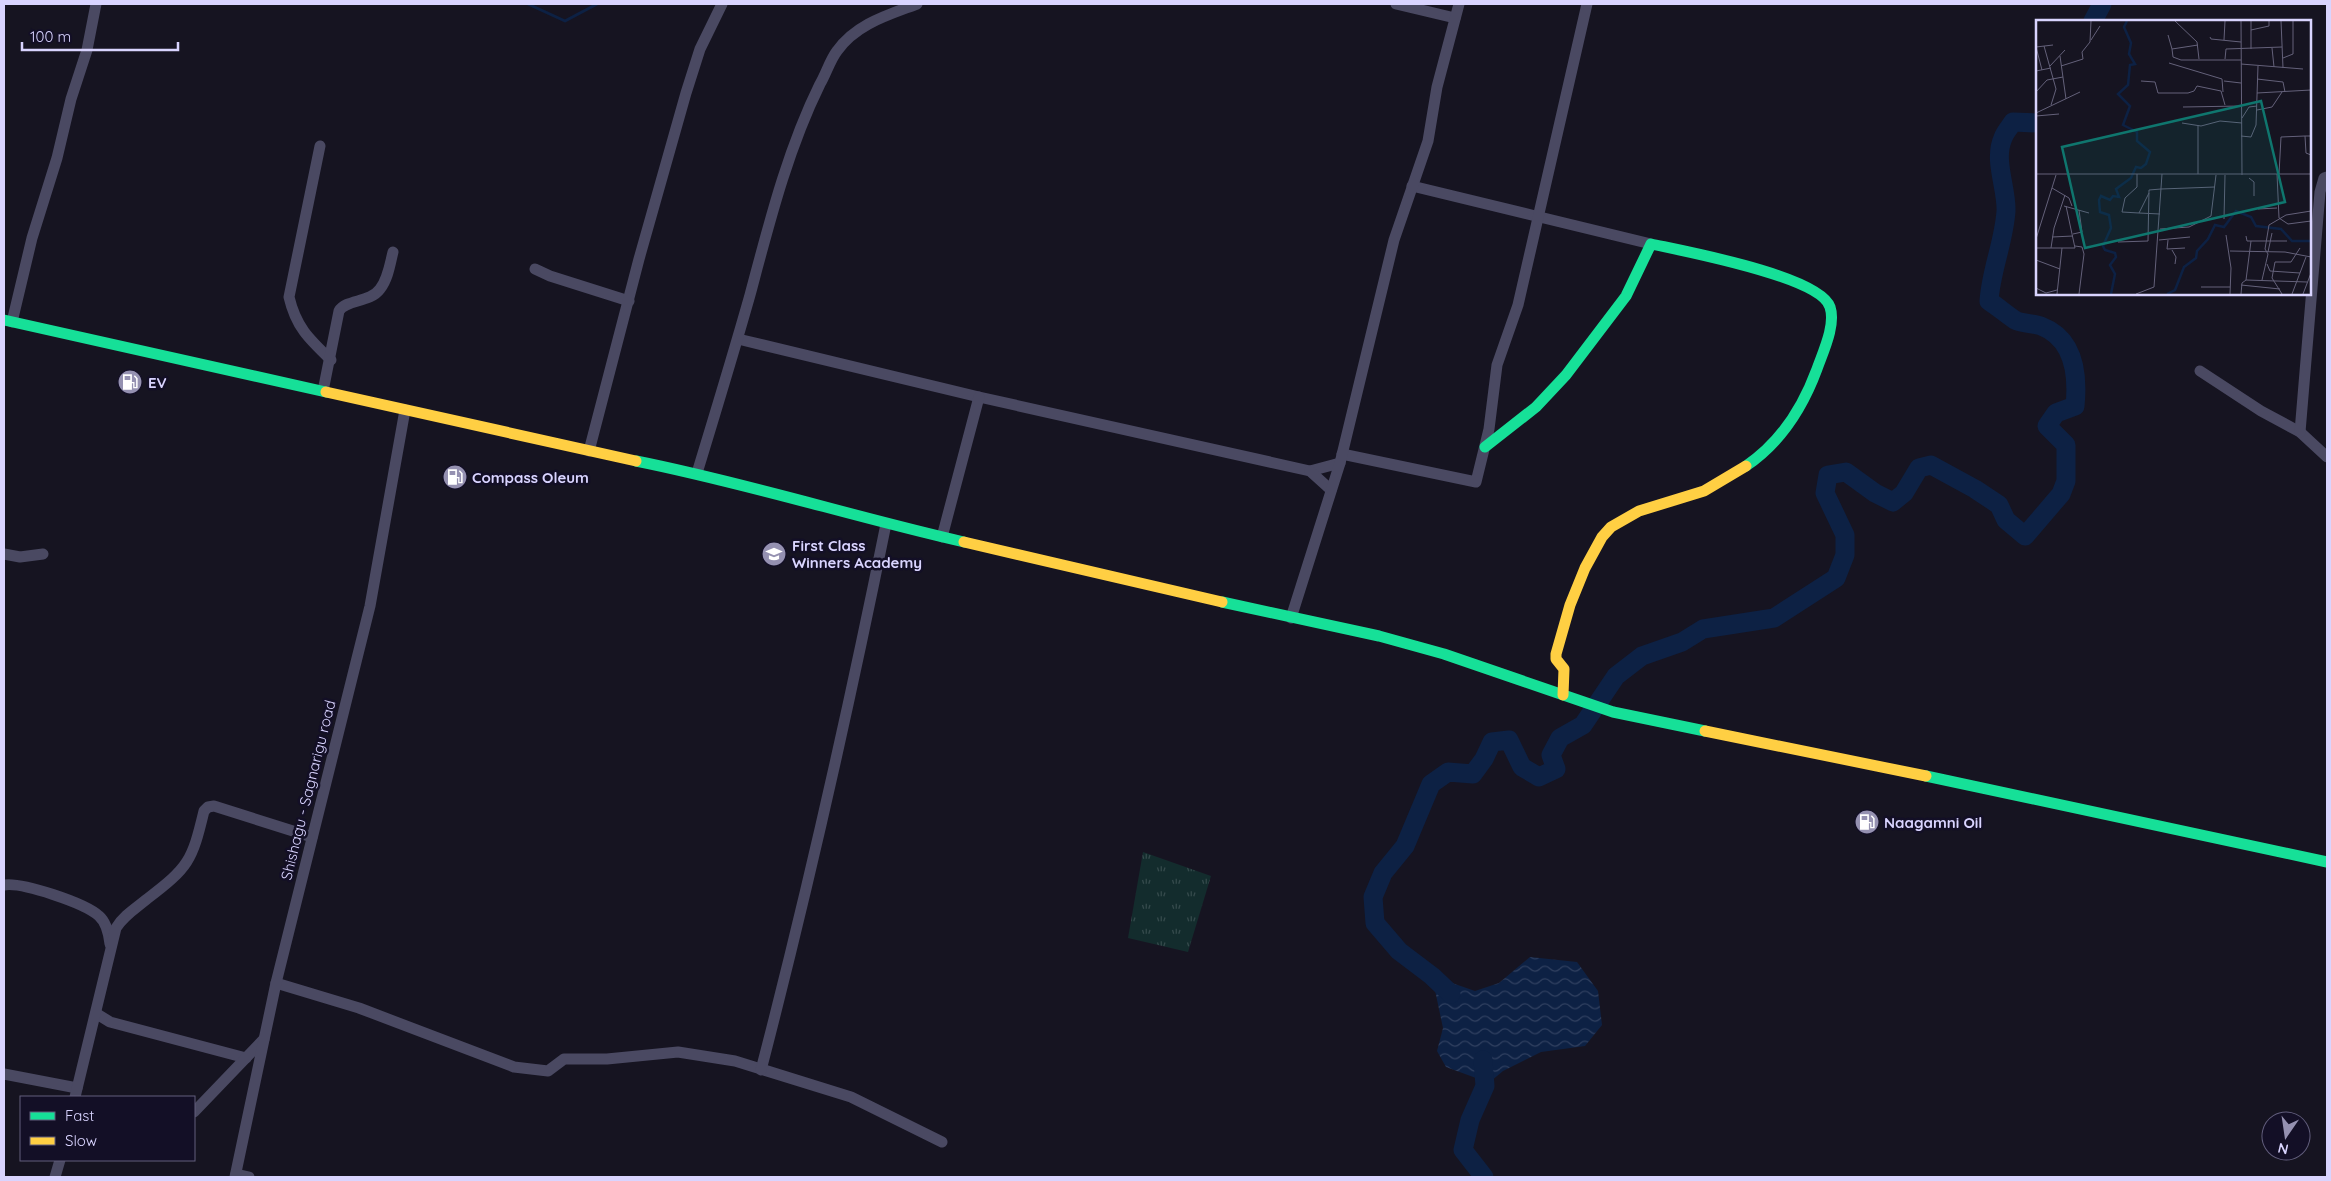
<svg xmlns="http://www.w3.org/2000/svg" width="2331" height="1181" font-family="Quicksand,sans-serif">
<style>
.grass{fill:url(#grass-tufts)}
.water{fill:url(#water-waves)}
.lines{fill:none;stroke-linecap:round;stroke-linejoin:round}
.stream{stroke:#0d2144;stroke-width:3}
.river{stroke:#0d2144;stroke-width:19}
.street{stroke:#4a4962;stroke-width:11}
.fast{stroke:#16e098;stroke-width:11}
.slow{stroke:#ffcf43;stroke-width:11}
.labels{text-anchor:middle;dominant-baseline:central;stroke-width:5;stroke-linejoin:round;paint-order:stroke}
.poi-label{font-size:15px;font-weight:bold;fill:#d9d4ff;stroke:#130f26;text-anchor:start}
.street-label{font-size:15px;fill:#d9d4ff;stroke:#130f26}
.inset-river{fill:none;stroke:#0d2144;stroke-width:2.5}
.inset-road{fill:none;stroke:#64617a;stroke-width:1}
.view{fill:#0f766e;fill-opacity:0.15;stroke:#0f766e;stroke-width:2.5}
.inset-edge{fill:none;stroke:#d9d4ff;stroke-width:2.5}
</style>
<defs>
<pattern id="grass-tufts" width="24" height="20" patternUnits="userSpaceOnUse" patternTransform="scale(1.25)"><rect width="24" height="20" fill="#132c2d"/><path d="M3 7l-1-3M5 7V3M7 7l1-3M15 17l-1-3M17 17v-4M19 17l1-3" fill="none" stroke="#354a4c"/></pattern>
<pattern id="water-waves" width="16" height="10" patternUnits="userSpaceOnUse" patternTransform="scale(1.25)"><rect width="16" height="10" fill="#0d2144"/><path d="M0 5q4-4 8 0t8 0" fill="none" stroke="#304060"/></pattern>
</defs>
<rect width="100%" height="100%" fill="#161421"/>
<polygon class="grass" points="1143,852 1211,876 1188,952 1128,938"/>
<polygon class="water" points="1530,957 1577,962 1598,991 1602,1025 1585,1046 1541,1052 1503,1071 1485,1086 1476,1078 1446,1067 1437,1051 1443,1028 1432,976 1475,991 1499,983"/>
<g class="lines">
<polyline class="stream" points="528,4 565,21 597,4"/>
<g class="river">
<polyline points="2093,21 2102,4"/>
<path d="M1451,994L1432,976L1399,951L1375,923L1373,897L1383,873L1405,846L1431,784L1448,772L1473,774L1484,759L1492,742L1509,740L1522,767L1539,777L1556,769L1551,755L1560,738L1583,725L1616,676L1642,656L1682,642L1703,629L1774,618L1836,578L1845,555V535L1825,493L1828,475L1846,472L1875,493L1893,502L1904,493L1919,468L1931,465L1975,489L1999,505L2006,520L2025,536L2061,494L2066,481V445L2047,426L2056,413L2075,406C2078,376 2075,339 2041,326C2033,323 2022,324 2015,320C2006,314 1998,307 1989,301C1991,270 2004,242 2006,211C2007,188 1993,160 2003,138C2005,132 2010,127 2013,122L2037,123"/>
<polyline points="1483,1060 1485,1086 1470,1120 1463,1150 1484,1177"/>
</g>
<g class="street">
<polyline points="1396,4 1455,18"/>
<path d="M320,146L289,297C296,327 309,339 331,360"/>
<path d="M1412,186C1492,206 1571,224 1651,244"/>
<polyline points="535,269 550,276 629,301"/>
<polyline points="12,322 32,238 57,158 71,99 87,50 96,4"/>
<polyline points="738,339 979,397 1310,471 1340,463"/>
<polyline points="2200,371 2261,411 2300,432 2327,457"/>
<path d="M323,391L339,311C346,299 370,303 380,289C388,279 390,264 393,252"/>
<polyline points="2300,432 2320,192 2324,178 2327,177"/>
<polyline points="589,451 639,259 686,93 700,49 722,4"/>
<polyline points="1342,454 1476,482 1489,429 1497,365 1518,305 1587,4"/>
<polyline points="1310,471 1331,490"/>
<path d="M697,473C715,414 733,355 750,295C769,224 787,151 820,84C826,74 830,60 837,51C856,24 888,15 917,4"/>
<polyline points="942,537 979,397"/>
<polyline points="4,554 20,557 43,554"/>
<polyline points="1291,618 1340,463 1394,240 1428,141 1437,87 1459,4"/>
<path d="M4,885C22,882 85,903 99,916C106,922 109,935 110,944"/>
<polyline points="276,983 359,1008 514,1067 548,1071 564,1059 607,1059 678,1052 735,1061 851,1097 942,1142"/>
<polyline points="97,1014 110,1022 246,1058"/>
<path d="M761,1070C808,889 849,707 886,524"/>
<polyline points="4,1074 77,1088"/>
<path d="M75,1097L116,928C123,916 136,908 147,899C189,867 192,861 204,811L208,807L214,806L312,837"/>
<polyline points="194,1112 264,1039"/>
<polyline points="236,1174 249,1177"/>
<polyline points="55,1177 60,1160"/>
<polyline points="235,1177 276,983 370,606 405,410"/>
</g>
<g class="fast">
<polyline points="4,320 326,392"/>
<path d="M1485,447L1536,407L1566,375L1626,296L1651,244C1683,251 1820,276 1830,307C1836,325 1823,352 1817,369C1803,407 1780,443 1746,466"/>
<path d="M636,461C747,483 854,517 964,542"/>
<polyline points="1222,602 1379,636 1444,654 1613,712 1705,731"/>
<polyline points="1926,776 2327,862"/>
</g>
<g class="slow">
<polyline points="326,392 636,461"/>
<polyline points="964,542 1222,602"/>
<polyline points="1563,695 1564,669 1556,659 1556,654 1570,605 1585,568 1602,537 1611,527 1639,511 1704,491 1746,466"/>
<polyline points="1705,731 1926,776"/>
</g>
</g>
<defs>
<symbol id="fuel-disc" viewBox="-11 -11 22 22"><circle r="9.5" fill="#9591b1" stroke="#130f26"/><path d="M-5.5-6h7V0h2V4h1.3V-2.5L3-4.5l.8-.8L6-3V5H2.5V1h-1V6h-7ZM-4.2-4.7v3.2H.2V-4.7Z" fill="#fff"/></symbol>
<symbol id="school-disc" viewBox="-11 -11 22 22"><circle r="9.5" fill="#9591b1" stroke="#130f26"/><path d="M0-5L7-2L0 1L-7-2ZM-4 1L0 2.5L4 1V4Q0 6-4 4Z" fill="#fff"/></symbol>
</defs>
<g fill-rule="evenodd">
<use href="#fuel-disc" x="116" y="368" width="28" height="28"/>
<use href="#fuel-disc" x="441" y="463" width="28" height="28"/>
<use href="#school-disc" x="760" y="540" width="28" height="28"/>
<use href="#fuel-disc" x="1853" y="808" width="28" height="28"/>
</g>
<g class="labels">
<g class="poi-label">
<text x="148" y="382">EV</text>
<text x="472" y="477">Compass Oleum</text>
<text x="792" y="545">First Class<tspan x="792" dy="17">Winners Academy</tspan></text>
<text x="1884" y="822">Naagamni Oil</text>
</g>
<g class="street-label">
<text transform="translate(308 790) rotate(-76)">Shishagu - Sagnarigu road</text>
</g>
</g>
<g transform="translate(2036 20)">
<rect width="275" height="275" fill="#161421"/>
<path class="inset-river" d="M75,274L79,254L74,245L80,237L79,233L69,230L67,226L75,208L73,195L64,192L63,180L65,176L74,180L77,176L83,177L80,169L95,158L100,147L105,148L110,144L114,132L101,121V112L87,105L94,86L82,74L92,65L94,45L99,44L93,34L95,23L88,7L91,1M131,274L139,270L148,247L160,238L161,231L172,219L179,205L188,207L200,191L215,197L220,206L245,209L256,221H275"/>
<path class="inset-road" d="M139,1L161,22L163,39M205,1L206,155M215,1V29M245,1L247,48M215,10L233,6V1M132,15L136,29L162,25M174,17L175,19L205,22M55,20L64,6M188,20L189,1M8,26L20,69L15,85M236,28L238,47M136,29L137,37L145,40H205M24,36L30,79M247,38L257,34V1M189,39L190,29L246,27M133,43L186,59L187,72M205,44L267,49M14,46L29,30M25,46L47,39L46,32L54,22L55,1M6,50L0,27L17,25M0,51L15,48M221,59L247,62L249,72M105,61L119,62L122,73H152L158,71L161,66L185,71L189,85M188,61L205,63M0,72L11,60L27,57M221,73L275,70M147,87L205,86M221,90L236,87L246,72M0,93L44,72M0,96L23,94M206,98L213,87L221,86M146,103L165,106L184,101L206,103M162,105V154M205,116L215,117L220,105L222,46M275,116H269L270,133L275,135M0,154H275M101,154V167L89,178L86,192L103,193L113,173M241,154L243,198L252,204L275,201M243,154L245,117L269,116M213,158L218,162V176M16,168L33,178L36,186M125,169L179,167M28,186L53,193M222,189L241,188M103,193L124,194M188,199L189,155M124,209L153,207L175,196L180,155M37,214L46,212L43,190M190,215L195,248L194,274M210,216L211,221H251M16,217L37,216M0,219L20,155M123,220L154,217M132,220L131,229L149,228M82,222L112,221L113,170L125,169M39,226L46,227L48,234L43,274M0,228H15L18,208L29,175M15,228H39L30,186M136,230L140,237L139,244M194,231L249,232L275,237M232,232L236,213M0,240L24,249M231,244L234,251L264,253M210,260L215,221M226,260L232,234L229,229L233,205L250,195L275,191M205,265L244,269M165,267H194M0,268L10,273L21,270M21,274L26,228M100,274L118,267L126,154M205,274L206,263L210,260L271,262M246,274L236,258L239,242H255L264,228M256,274L270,237M267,274L275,253"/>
<path class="view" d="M225,81L249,182L49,228L26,127Z"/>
<rect width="275" height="275" class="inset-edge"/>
</g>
<rect width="2331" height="1181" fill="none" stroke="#d9d4ff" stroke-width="10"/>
<rect x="20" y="1096" width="175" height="65" fill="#130f26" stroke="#625e7d"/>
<rect x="30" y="1112" width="25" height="8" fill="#16e098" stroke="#625e7d"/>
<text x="65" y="1121" font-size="15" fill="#d9d4ff">Fast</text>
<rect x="30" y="1137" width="25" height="8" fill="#ffcf43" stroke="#625e7d"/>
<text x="65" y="1146" font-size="15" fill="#d9d4ff">Slow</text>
<g transform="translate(2286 1136) rotate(193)"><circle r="24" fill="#130f26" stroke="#625e7d"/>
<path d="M0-4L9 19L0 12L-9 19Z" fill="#9591b1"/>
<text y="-8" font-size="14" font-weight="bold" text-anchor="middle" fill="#d9d4ff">N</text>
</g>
<path d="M22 42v8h156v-8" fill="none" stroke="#d9d4ff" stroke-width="2.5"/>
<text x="30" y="42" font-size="15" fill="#d9d4ff" stroke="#130f26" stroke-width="4" paint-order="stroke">100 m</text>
</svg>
